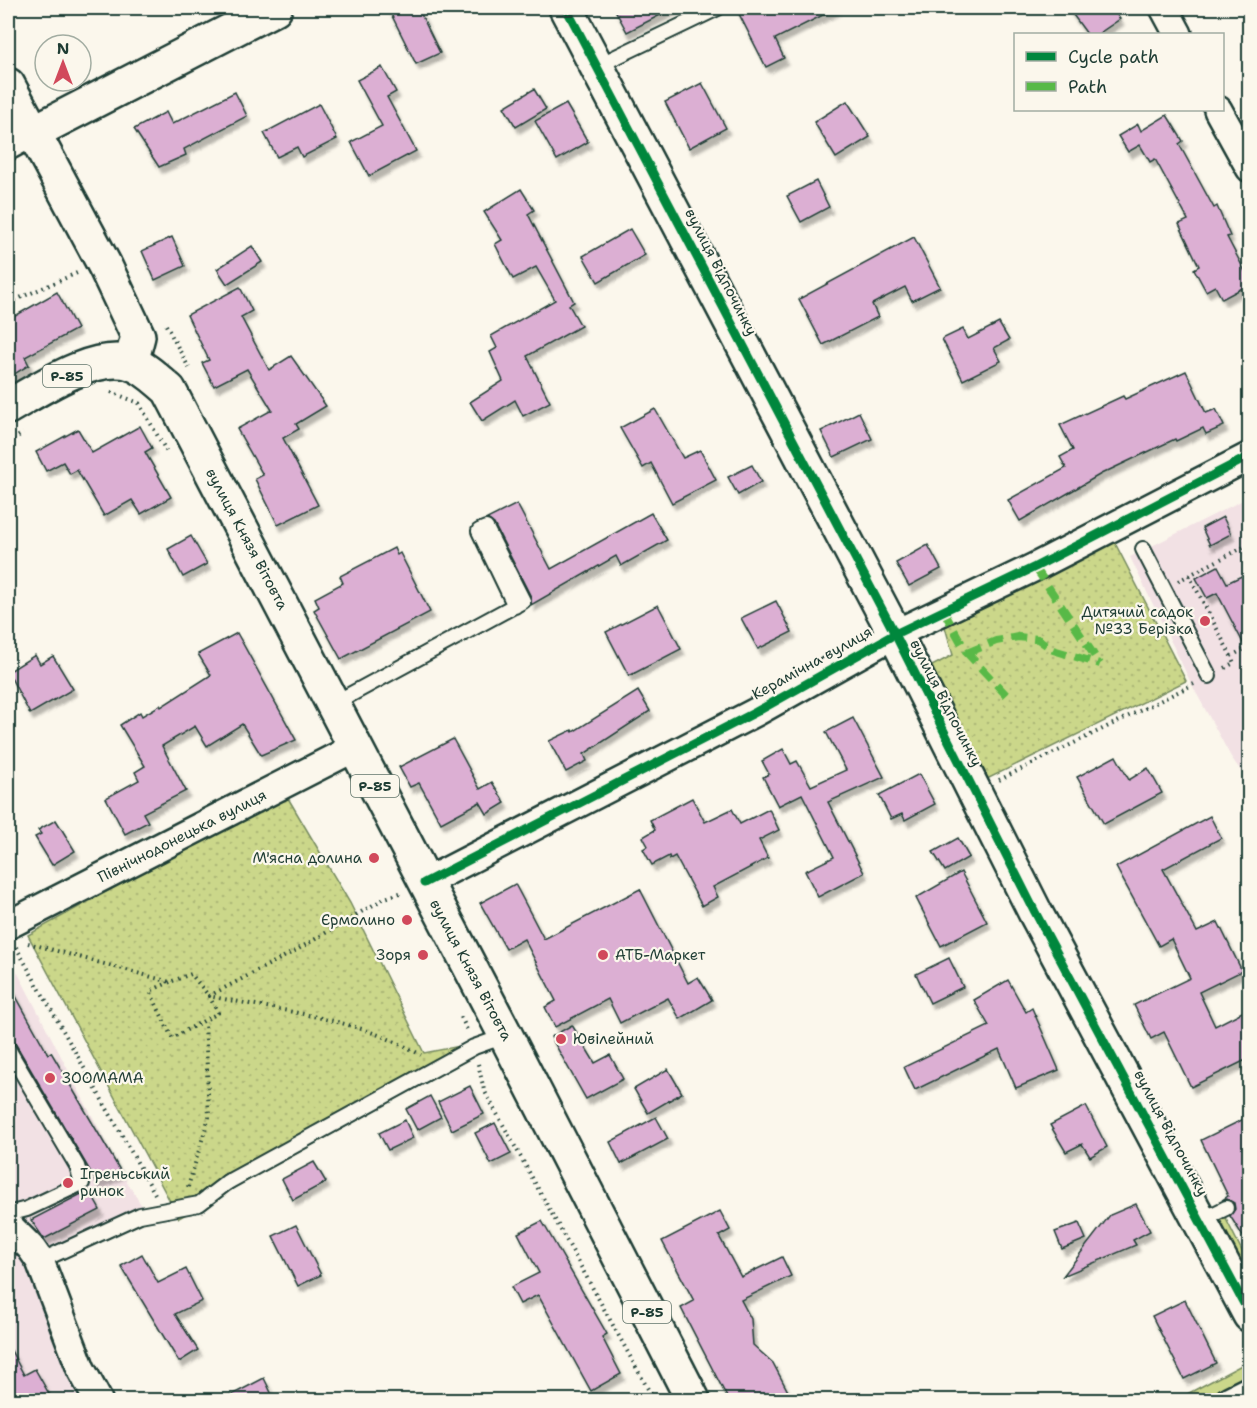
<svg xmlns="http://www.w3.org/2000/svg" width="1257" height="1408" font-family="'Shantell Sans',sans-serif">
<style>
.built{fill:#f2e1e4}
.grass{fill:#cbd78a;stroke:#758a5f;stroke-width:1.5}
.park{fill:url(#park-dots);stroke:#758a5f;stroke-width:1.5}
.building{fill:#dcafd3;stroke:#1f3d34;stroke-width:1.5;filter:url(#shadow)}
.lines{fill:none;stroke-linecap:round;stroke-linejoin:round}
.service-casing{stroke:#1f3d34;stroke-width:18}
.minor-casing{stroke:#1f3d34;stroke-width:32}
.tertiary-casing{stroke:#1f3d34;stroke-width:38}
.primary-casing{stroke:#1f3d34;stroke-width:38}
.path{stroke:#1f3d34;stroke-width:4;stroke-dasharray:1.5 4.5;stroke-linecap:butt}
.service{stroke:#fbf7ec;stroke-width:14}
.minor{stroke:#fbf7ec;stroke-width:27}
.tertiary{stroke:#fbf7ec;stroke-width:33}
.primary{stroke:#fbf7ec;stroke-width:33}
.quiet{stroke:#58b947;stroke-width:8;stroke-dasharray:15 8;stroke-linecap:butt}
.cycleway-casing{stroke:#fbf7ec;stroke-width:13}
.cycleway{stroke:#00873e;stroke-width:9}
.poi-dot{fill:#d1495b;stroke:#fbf7ec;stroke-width:2}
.labels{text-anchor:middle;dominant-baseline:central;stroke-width:4.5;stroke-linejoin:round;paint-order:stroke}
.shield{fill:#fbf7ec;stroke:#61756b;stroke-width:1.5}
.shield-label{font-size:14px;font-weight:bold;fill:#1f3d34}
.street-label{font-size:15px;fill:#1f3d34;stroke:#fbf7ec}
.poi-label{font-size:15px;fill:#1f3d34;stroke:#fbf7ec;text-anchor:end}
</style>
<defs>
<pattern id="park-dots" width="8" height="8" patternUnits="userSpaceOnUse" patternTransform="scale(1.5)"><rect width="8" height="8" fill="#cbd78a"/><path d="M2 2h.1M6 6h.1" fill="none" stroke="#aeb978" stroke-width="1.8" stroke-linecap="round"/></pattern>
<filter id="shadow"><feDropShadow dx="3.5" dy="6" stdDeviation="1.5" flood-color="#0004"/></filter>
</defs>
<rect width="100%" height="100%" fill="#fbf7ec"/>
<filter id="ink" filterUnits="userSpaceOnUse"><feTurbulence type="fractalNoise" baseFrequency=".0167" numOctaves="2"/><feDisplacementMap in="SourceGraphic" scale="12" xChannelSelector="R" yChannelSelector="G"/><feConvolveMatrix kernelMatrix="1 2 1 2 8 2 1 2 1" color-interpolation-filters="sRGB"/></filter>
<g filter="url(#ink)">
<g class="built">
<polygon points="1249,497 1249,782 1231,757 1192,685 1130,557"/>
<polygon points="8,954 121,1172 142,1206 39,1262 28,1274 102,1400 8,1400"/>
</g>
<g class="grass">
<polygon points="1225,1217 1249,1265 1249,1303 1209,1224"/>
<polygon points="1249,1361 1249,1383 1216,1400 1176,1400"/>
</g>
<g class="park">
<polygon points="1114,541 1186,681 987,779 928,668 953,655 945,627"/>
<polygon points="285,793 350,903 424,1053 460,1046 465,1061 179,1218 28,935"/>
</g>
<g class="building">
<polygon points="388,8 418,8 440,53 416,64"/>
<polygon points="614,8 674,8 627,32"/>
<polygon points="736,8 837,8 775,39 784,58 766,67"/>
<polygon points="1068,8 1112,8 1120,19 1098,34 1087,34"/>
<polygon points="382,67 396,92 387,97 416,151 369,176 351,142 382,126 357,80"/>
<polygon points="702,83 726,128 689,148 665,102"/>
<polygon points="534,89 546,109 516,127 504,107"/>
<polygon points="235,92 247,116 184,149 186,155 159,167 134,129 166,112 172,124"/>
<polygon points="847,101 870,137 836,158 814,122"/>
<polygon points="319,104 337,139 302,157 297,147 277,157 264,133"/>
<polygon points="566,104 588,142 557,160 535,121"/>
<polygon points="1167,115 1183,141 1179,144 1214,208 1217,206 1230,236 1227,237 1250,281 1250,284 1222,299 1215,286 1206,291 1194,269 1199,266 1179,224 1188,220 1155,159 1150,162 1140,145 1128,152 1118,136 1138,124 1141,131"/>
<polygon points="816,181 829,207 801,222 787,196"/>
<polygon points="521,189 534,210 528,214 574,302 569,305 581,326 527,356 550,402 523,416 515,400 482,421 470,402 503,381 490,352 497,348 491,336 555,300 536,267 513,279 495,244 502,240 484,212"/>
<polygon points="630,229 645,255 598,282 583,256"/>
<polygon points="172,237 185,266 155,280 142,251"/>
<polygon points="914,237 940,287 912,301 905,287 872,304 878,317 823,345 799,299"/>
<polygon points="252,246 262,262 227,284 217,269"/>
<polygon points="240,287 252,311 241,317 269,370 291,356 326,406 296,424 299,429 283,438 318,505 278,525 255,479 263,475 237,429 272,410 247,369 214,386 202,363 209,360 187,315"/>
<polygon points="57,292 77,329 25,357 29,365 8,378 8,320"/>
<polygon points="999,323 1009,340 994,348 1001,361 963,380 942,339 963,329 968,339"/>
<polygon points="1186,371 1206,413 1216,409 1224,426 1206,434 1203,428 1176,441 1175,439 1101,474 1020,521 1008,500 1066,468 1060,457 1073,450 1060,425 1123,396 1125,399"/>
<polygon points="655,409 683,458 700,450 716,480 672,503 651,463 643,468 620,428"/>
<polygon points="859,412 872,439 834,457 821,431"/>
<polygon points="140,426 152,448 145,452 171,497 141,514 132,500 104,516 77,470 70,474 63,462 46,471 36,452 78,429 92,453"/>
<polygon points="752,465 761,482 738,495 728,477"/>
<polygon points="517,504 551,569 651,513 667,540 621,566 616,556 531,605 531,597 494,524 487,519"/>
<polygon points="1223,517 1231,534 1210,545 1202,528"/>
<polygon points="191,536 207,564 183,577 168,549"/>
<polygon points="928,545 941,569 909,586 896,563"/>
<polygon points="394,548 397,555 400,553 430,612 341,659 314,610 319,607 315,598 343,583 340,576"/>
<polygon points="1218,566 1227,583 1250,572 1250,656 1217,593 1207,598 1196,578"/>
<polygon points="776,601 792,632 758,649 741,618"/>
<polygon points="658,605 681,649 629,676 606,632"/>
<polygon points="237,633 296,740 261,755 242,724 207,746 195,726 162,746 186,791 143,813 148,822 125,834 106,798 139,780 135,772 145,766 120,725 140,712 142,716 160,705 161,707 211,675 198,654"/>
<polygon points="35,655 40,664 53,656 73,689 30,714 8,672"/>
<polygon points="638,691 650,711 584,754 587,761 566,772 549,741 572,730 573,732"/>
<polygon points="853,718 884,777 828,802 864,873 818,897 805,871 834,857 802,794 778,806 763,777 769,774 762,761 783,749 791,764 797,761 811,786 846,770 826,732"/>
<polygon points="453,739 480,789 492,782 505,803 487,814 480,802 441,823 419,783 410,787 399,767"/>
<polygon points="1116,756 1129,780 1148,768 1162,793 1104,824 1077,777"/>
<polygon points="919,774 935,804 905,820 902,814 891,819 879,795"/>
<polygon points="692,798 705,822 732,809 740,824 769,809 779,830 759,840 768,858 713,887 718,897 702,906 675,856 670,859 669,856 652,865 643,849 648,846 643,837 655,830 650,820"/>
<polygon points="1210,816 1221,838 1163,869 1197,932 1218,922 1242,971 1199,992 1215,1026 1250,1008 1250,1058 1191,1087 1164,1032 1151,1039 1134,1005 1190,978 1171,939 1159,946 1116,867"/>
<polygon points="56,820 75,851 52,865 35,837 41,834 38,830"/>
<polygon points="958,838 969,857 945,871 933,852"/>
<polygon points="961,872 987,922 941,946 916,898"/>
<polygon points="515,884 544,939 640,889 688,983 698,977 712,1000 680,1019 668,998 620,1023 608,999 555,1027 545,1007 556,1001 524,939 506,949 480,903"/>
<polygon points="949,958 963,987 930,1003 916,974"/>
<polygon points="1008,980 1026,1012 1032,1008 1059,1070 1016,1088 999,1049 915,1090 904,1067 989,1026 974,1000"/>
<polygon points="8,982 48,1054 51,1052 121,1172 97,1183 8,1031"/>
<polygon points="572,1025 595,1063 610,1055 623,1079 586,1099 551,1037"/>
<polygon points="668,1069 682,1093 648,1113 634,1089"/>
<polygon points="470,1086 484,1114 452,1130 438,1102"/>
<polygon points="430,1096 441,1117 417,1130 406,1109"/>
<polygon points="1086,1106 1107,1147 1090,1157 1082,1144 1066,1152 1050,1125"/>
<polygon points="1250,1116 1250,1247 1230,1216 1235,1209 1234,1203 1227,1199 1222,1200 1228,1196 1201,1140"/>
<polygon points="656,1117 668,1139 621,1164 610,1142"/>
<polygon points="405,1120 413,1138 388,1150 379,1133"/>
<polygon points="495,1123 511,1154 491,1164 475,1133"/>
<polygon points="314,1162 326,1182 293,1200 282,1179"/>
<polygon points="89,1190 100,1210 44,1239 31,1220"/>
<polygon points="1136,1204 1150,1231 1133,1240 1136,1245 1063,1276 1110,1215"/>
<polygon points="720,1211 730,1230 719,1236 741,1277 782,1257 791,1276 741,1300 751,1319 753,1345 773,1363 793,1401 729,1401 681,1308 694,1301 662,1241"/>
<polygon points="542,1221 607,1334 602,1337 621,1374 591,1391 538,1295 520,1304 511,1287 539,1273 518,1233"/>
<polygon points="1079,1223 1086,1239 1062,1249 1055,1232"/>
<polygon points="296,1225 321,1275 298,1286 273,1236"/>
<polygon points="142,1254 158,1283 186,1269 202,1301 175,1314 198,1350 179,1362 121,1266"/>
<polygon points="1185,1300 1216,1363 1184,1379 1152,1316"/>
<polygon points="8,1345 24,1375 35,1369 53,1401 8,1401"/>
<polygon points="264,1378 275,1401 220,1401"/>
</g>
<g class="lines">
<defs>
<g id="service">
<polyline points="597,66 718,8"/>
<polyline points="1143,549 1209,676"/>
<polyline points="333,704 523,601 486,528 479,531 515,606"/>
<polyline points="8,1049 77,1166 82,1183 27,1209 8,1214"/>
<polyline points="226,1183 474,1047 505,1036"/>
<polyline points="1200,1221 1226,1208"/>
<polyline points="40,1261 140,1215 199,1204 229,1181"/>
</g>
<g id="minor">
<polyline points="1164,8 1178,34"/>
<polyline points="1218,110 1250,168"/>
<polyline points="8,146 32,133"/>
<polyline points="424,883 756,712 895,634 1035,567 1250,456"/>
<polyline points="8,925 356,747"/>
<polyline points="8,1225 31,1248 40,1261 81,1369 98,1400"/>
<polyline points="1230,1400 1250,1390"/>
</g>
<g id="tertiary">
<polyline points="566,8 895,634 1035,912 1250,1315"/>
<polyline points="8,85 105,266 138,336 131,363"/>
<polyline points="32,133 275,8"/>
</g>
<path id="primary" d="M8,407C40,389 93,352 131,363C146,368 157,380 169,390L506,1036L693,1400"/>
</defs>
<use href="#service" class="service-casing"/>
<use href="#minor" class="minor-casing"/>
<use href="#tertiary" class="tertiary-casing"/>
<use href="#primary" class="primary-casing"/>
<g class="path">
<polyline points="15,300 77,273"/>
<polyline points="166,325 189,368"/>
<polyline points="111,392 139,403 168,454"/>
<polyline points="8,443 23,433"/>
<polyline points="1189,575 1231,656"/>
<polyline points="1178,581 1250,544"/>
<polyline points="1225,668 1234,663 1231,656 1250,646"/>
<polyline points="999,780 1194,684"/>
<polyline points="28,943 170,982 191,974 209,996 295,951 385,898 400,893"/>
<polyline points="16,947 155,1194"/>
<path d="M170,982L150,991L172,1038L218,1013L209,996C280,1011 358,1018 421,1055"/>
<polyline points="461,1017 468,1032"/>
<polyline points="478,1064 484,1090 654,1400"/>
<polyline points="188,1187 209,1117 205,1022"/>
</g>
<use href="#service" class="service"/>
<use href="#minor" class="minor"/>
<use href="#tertiary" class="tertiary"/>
<use href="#primary" class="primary"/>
<g class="quiet">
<polyline points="1035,567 1100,664"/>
<polyline points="943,610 967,653 1011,700"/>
<polyline points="967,653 996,641 1018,637 1038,639 1053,650 1100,664"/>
</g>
<defs>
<g id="cycleway">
<polyline points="566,8 895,634 1035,912 1250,1315"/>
<polyline points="424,883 756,712 895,634 1035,567 1250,456"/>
</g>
</defs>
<use href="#cycleway" class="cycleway-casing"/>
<use href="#cycleway" class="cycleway"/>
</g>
</g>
<g class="poi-dot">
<circle cx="1205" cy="621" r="6"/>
<circle cx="374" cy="858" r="6"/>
<circle cx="407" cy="920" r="6"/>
<circle cx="423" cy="955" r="6"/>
<circle cx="603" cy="955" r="6"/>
<circle cx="561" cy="1039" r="6"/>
<circle cx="50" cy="1078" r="6"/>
<circle cx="68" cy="1183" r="6"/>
</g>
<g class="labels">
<g class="shield">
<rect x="43" y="365" width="48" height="22" rx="4.5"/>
<rect x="351" y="775" width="48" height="22" rx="4.5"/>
<rect x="623" y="1301" width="48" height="22" rx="4.5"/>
</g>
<g class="shield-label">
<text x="67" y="376">Р-85</text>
<text x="375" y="786">Р-85</text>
<text x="647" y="1312">Р-85</text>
</g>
<g class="street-label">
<text transform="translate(721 272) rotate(63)">вулиця Відпочинку</text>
<text transform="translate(247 539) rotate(62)">вулиця Князя Вітовта</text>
<text transform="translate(812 663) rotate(-29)">Керамічна вулиця</text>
<text transform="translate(946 703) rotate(63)">вулиця Відпочинку</text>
<text transform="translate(182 836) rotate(-27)">Північнодонецька вулиця</text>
<text transform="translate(471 970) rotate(62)">вулиця Князя Вітовта</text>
<text transform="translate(1171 1133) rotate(62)">вулиця Відпочинку</text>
</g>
<g class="poi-label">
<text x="1193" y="612">Дитячий садок<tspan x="1193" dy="17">№33 Берізка</tspan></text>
<text x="362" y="858">М'ясна долина</text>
<text x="395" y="920">Єрмолино</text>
<text x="411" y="955">Зоря</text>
<text x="615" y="955" text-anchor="start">АТБ-Маркет</text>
<text x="573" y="1039" text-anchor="start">Ювілейний</text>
<text x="62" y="1078" text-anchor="start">ЗООМАМА</text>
<text x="80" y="1174" text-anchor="start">Ігреньський<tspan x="80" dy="17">ринок</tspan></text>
</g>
</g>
<rect width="1257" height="1408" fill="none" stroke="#fbf7ec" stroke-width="30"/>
<rect x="15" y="15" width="1227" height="1378" fill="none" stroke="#1f3d34" stroke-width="2" filter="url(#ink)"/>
<rect x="1014" y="33" width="210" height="78" fill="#fbf7ec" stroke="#a3ada2" stroke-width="1.5"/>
<rect x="1026" y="52" width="30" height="9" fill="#00873e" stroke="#a3ada2" stroke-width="1.5"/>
<text x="1068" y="63" font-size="18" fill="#1f3d34">Cycle path</text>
<rect x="1026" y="82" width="30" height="9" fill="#58b947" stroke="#a3ada2" stroke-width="1.5"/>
<text x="1068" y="93" font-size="18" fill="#1f3d34">Path</text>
<g transform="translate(63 63)"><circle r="28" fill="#fbf7ec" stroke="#a3ada2" stroke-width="1.5"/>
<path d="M0-4.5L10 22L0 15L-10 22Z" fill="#d1495b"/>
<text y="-9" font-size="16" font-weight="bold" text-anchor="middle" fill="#1f3d34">N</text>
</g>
</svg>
